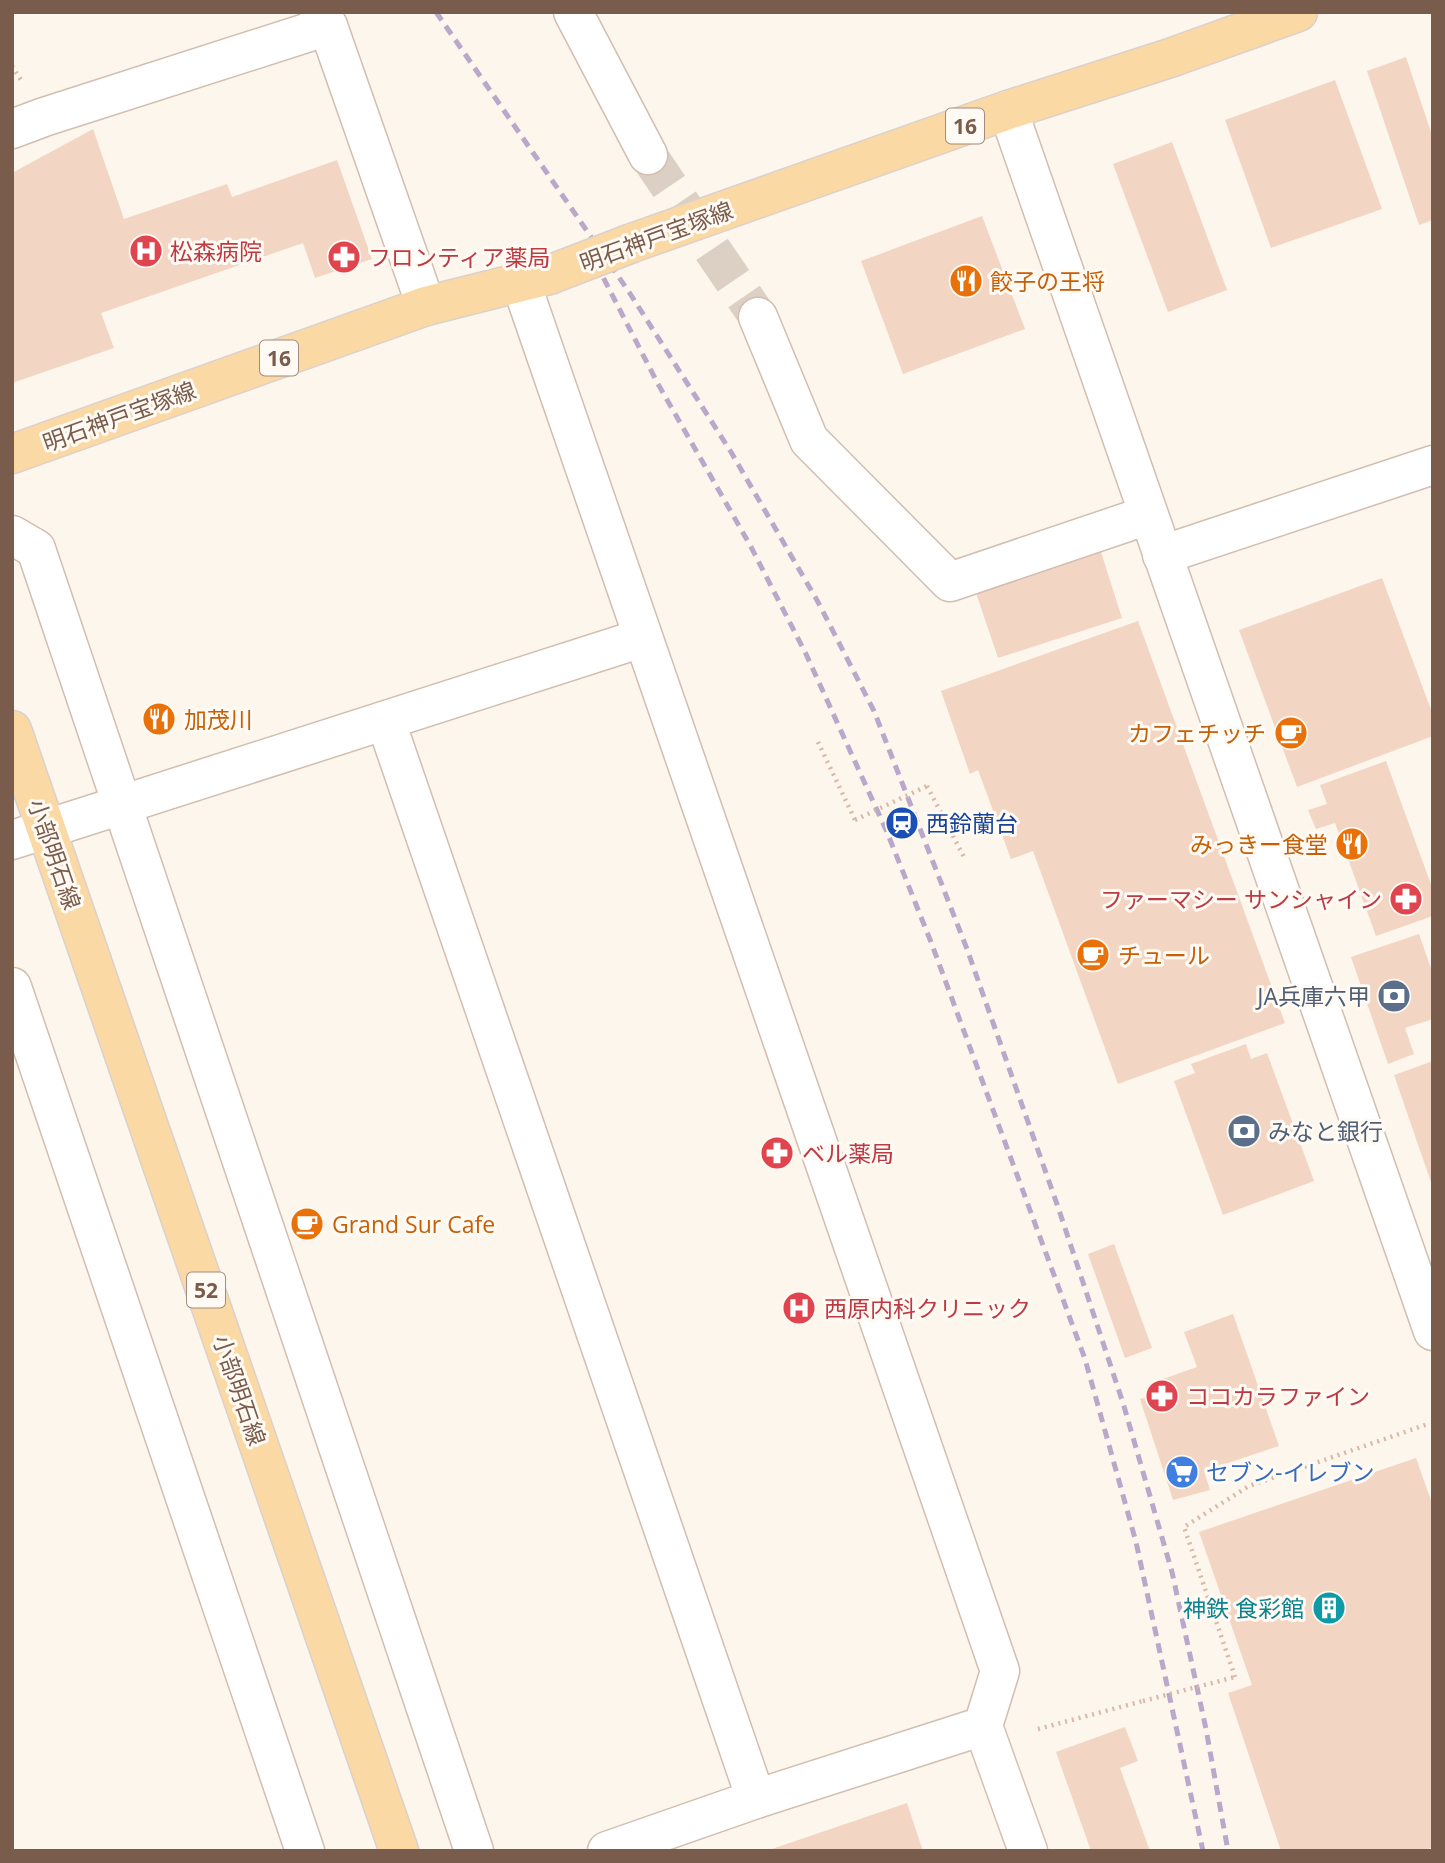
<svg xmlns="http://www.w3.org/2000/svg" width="1445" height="1863" font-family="'Open Sans','Noto Sans JP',sans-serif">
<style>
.building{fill:#f3d5c3}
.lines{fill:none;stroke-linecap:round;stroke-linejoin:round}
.street-tunnel{stroke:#dcd0c4;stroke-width:38;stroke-dasharray:38 19;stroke-linecap:butt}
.street-casing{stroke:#d1beb0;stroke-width:41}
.secondary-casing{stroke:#d6c0b0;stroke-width:41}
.primary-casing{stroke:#dad1cd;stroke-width:41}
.path{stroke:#d9b8a5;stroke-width:4.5;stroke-dasharray:2 5;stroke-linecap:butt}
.street{stroke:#fff;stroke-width:38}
.secondary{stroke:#fff;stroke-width:38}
.primary{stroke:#fbd9a5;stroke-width:38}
.rail{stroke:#b9a8c9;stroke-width:5;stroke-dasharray:10 7;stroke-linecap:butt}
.primary-bridge-casing{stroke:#dad1cd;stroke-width:41;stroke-linecap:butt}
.path-bridge{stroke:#d9b8a5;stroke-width:4.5;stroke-dasharray:2 5;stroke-linecap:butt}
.primary-bridge{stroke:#fbd9a5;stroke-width:38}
.labels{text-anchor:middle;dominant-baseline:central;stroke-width:6;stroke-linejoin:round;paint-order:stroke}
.shield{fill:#fffaf3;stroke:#a28b7f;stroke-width:2}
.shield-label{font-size:21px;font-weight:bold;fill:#7a5c4d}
.street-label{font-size:23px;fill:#7a5c4d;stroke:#fffaf3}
.health-label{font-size:23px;fill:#be3a42;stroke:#fffaf3;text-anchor:start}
.food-label{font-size:23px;fill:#c56008;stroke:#fffaf3;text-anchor:start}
.transit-label{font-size:23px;fill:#164399;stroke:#fffaf3;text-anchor:start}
.service-label{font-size:23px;fill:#4e5e75;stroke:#fffaf3;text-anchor:end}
.shop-label{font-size:23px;fill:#366cbe;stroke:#fffaf3;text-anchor:start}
.culture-label{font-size:23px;fill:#0d838f;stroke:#fffaf3;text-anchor:end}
</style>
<rect width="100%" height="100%" fill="#fdf6ec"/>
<g class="building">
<polygon points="1406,57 1433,138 1433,220 1419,225 1367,71"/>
<polygon points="1335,80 1382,209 1271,248 1225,120"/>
<polygon points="93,129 124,219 227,184 232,197 337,160 372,259 315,278 303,243 101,313 114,348 12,383 12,173"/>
<polygon points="1172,142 1227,290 1168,312 1113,164"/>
<polygon points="982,216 1025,329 903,374 861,261"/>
<polygon points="1100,549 1122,618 998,658 975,590"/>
<polygon points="1382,578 1433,715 1433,736 1297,787 1239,630"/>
<polygon points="1138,621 1285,1023 1118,1084 1033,851 1011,859 978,770 970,774 941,691"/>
<polygon points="1386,761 1433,890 1433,916 1376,936 1335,823 1316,829 1308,810 1327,804 1320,785"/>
<polygon points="1419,934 1433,974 1433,1019 1405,1028 1414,1054 1388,1064 1351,957"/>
<polygon points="1246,1044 1251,1059 1267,1053 1314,1181 1223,1215 1174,1081 1195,1073 1191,1064"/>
<polygon points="1433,1061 1433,1184 1432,1185 1394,1075"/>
<polygon points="1114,1244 1152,1348 1125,1358 1088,1254"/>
<polygon points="1233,1314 1279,1446 1204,1471 1210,1490 1173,1500 1140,1399 1168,1391 1163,1379 1197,1367 1184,1332"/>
<polygon points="1416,1458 1433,1506 1433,1847 1423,1851 1281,1851 1228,1693 1252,1685 1199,1532"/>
<polygon points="1125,1727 1138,1761 1120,1768 1150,1851 1091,1851 1056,1752"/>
<polygon points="907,1803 923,1851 769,1851 769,1850"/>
</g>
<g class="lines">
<polyline class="street-tunnel" points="648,155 758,317"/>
<defs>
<g id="street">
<polyline points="319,12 328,26 426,306"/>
<polyline points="573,12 648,155"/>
<polyline points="1008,110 1433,1331"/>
<polyline points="12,129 44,117 328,26"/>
<polyline points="521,283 1000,1671 983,1726 756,1799 607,1851"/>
<polyline points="758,317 809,440 950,582 1148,515"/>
<polyline points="12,535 36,549 474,1851"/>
<polyline points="1162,555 1433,465"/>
<polyline points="386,722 756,1799"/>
<polyline points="12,840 642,638"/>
<polyline points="12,987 305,1851"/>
</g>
<polyline id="secondary" points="983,1726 1028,1851"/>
<g id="primary">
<polyline points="632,243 1008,110 1170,58 1298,12"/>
<polyline points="12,454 426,306 549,275"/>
<polyline points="12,730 399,1851"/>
</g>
</defs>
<use href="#street" class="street-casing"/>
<use href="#secondary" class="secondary-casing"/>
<use href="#primary" class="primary-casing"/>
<g class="path">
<polyline points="12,66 21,80"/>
<polyline points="818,742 855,820"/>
<polyline points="927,786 965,859"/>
<polyline points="1235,1677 1184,1527 1249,1486 1428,1424"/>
<polyline points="1038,1729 1143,1701"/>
</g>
<use href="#street" class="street"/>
<use href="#secondary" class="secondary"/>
<use href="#primary" class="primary"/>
<g class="rail">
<polyline points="436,12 629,292 731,452 818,602 874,711 967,949 1058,1207 1123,1403 1172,1572 1206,1729 1228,1851"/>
<polyline points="588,248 658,384 750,545 806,654 887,832 931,942 1085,1359 1136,1542 1203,1851"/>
</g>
<defs>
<polyline id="primary-bridge" points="549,275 632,243"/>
</defs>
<use href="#primary-bridge" class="primary-bridge-casing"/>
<g class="path-bridge">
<polyline points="855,820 927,786"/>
<polyline points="1143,1701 1235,1677"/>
</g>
<use href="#primary-bridge" class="primary-bridge"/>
</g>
<defs>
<symbol id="hospital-disc" viewBox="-11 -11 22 22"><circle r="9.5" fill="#e0444e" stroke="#fffaf3"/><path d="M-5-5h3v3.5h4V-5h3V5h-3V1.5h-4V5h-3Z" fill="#fff"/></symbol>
<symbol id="pharmacy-disc" viewBox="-11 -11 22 22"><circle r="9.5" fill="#e0444e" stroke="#fffaf3"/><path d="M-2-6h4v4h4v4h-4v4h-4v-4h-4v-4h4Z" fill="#fff"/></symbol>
<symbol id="restaurant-disc" viewBox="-11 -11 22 22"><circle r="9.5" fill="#e8710a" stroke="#fffaf3"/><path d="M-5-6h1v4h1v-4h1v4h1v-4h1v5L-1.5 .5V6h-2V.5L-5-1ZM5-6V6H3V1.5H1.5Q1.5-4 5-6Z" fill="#fff"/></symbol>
<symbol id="cafe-disc" viewBox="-11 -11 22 22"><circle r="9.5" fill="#e8710a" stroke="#fffaf3"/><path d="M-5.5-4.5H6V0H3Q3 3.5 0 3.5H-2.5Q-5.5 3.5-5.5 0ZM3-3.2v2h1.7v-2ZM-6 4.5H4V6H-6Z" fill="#fff"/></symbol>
<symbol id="station-disc" viewBox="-11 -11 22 22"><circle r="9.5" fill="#1a4fb4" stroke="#fffaf3"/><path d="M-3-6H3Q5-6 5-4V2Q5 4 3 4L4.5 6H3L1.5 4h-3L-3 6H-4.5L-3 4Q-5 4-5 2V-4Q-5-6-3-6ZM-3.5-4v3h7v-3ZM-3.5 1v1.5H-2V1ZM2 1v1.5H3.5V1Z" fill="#fff"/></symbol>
<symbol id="bank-disc" viewBox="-11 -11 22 22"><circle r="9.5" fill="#5c6f8a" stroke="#fffaf3"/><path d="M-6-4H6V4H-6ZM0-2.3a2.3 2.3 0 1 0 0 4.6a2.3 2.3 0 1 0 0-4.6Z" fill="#fff"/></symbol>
<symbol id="supermarket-disc" viewBox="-11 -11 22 22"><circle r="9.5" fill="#3f7fe0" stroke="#fffaf3"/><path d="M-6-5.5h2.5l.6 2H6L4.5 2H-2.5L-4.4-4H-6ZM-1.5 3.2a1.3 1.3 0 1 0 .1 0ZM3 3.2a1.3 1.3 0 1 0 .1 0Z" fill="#fff"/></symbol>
<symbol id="building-disc" viewBox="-11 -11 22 22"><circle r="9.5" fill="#0f9aa8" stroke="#fffaf3"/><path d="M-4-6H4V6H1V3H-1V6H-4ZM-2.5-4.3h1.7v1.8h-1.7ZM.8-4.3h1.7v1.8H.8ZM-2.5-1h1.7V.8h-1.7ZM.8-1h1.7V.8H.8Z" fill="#fff"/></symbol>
</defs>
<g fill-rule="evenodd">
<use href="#hospital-disc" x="127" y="232" width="38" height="38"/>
<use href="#pharmacy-disc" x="325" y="238" width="38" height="38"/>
<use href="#restaurant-disc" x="947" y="262" width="38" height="38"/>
<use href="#restaurant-disc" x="140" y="700" width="38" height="38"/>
<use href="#cafe-disc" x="1272" y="714" width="38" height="38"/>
<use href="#station-disc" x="883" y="804" width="38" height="38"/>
<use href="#restaurant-disc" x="1333" y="825" width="38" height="38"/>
<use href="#pharmacy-disc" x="1387" y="880" width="38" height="38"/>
<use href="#cafe-disc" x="1074" y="936" width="38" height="38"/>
<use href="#bank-disc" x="1375" y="977" width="38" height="38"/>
<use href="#bank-disc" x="1225" y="1112" width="38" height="38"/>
<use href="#pharmacy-disc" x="758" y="1134" width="38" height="38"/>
<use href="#cafe-disc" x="288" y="1205" width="38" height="38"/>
<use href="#hospital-disc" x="780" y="1289" width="38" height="38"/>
<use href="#pharmacy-disc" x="1143" y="1377" width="38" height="38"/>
<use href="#supermarket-disc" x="1163" y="1453" width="38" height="38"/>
<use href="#building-disc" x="1310" y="1589" width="38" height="38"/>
</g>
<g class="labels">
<g class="shield">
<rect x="946" y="108.5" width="38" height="35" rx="5"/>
<rect x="260" y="340.5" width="38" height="35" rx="5"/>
<rect x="187" y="1272.5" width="38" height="35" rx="5"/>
</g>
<g class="shield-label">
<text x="965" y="126">16</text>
<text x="279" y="358">16</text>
<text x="206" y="1290">52</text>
</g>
<g class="street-label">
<text transform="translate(656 236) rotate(-20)">明石神戸宝塚線</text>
<text transform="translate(119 416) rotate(-20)">明石神戸宝塚線</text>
<text transform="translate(55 854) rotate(71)">小部明石線</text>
<text transform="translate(240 1390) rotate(71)">小部明石線</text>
</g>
<g class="health-label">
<text x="170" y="251">松森病院</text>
<text x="368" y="257">フロンティア薬局</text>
<text x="1382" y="899" text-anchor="end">ファーマシー サンシャイン</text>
<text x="802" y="1153">ベル薬局</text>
<text x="824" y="1308">西原内科クリニック</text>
<text x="1186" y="1396">ココカラファイン</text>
</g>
<g class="food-label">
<text x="990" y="281">餃子の王将</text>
<text x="184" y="719">加茂川</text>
<text x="1266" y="733" text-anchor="end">カフェチッチ</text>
<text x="1328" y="844" text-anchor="end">みっきー食堂</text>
<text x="1118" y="955">チュール</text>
<text x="332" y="1224">Grand Sur Cafe</text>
</g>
<g class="transit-label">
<text x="926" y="823">西鈴蘭台</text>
</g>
<g class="service-label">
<text x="1370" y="996">JA兵庫六甲</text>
<text x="1268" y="1131" text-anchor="start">みなと銀行</text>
</g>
<g class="shop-label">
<text x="1206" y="1472">セブン-イレブン</text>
</g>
<g class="culture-label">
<text x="1304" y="1608">神鉄 食彩館</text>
</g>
</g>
<rect width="1445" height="1863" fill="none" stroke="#7a5c4d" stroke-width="28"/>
</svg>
